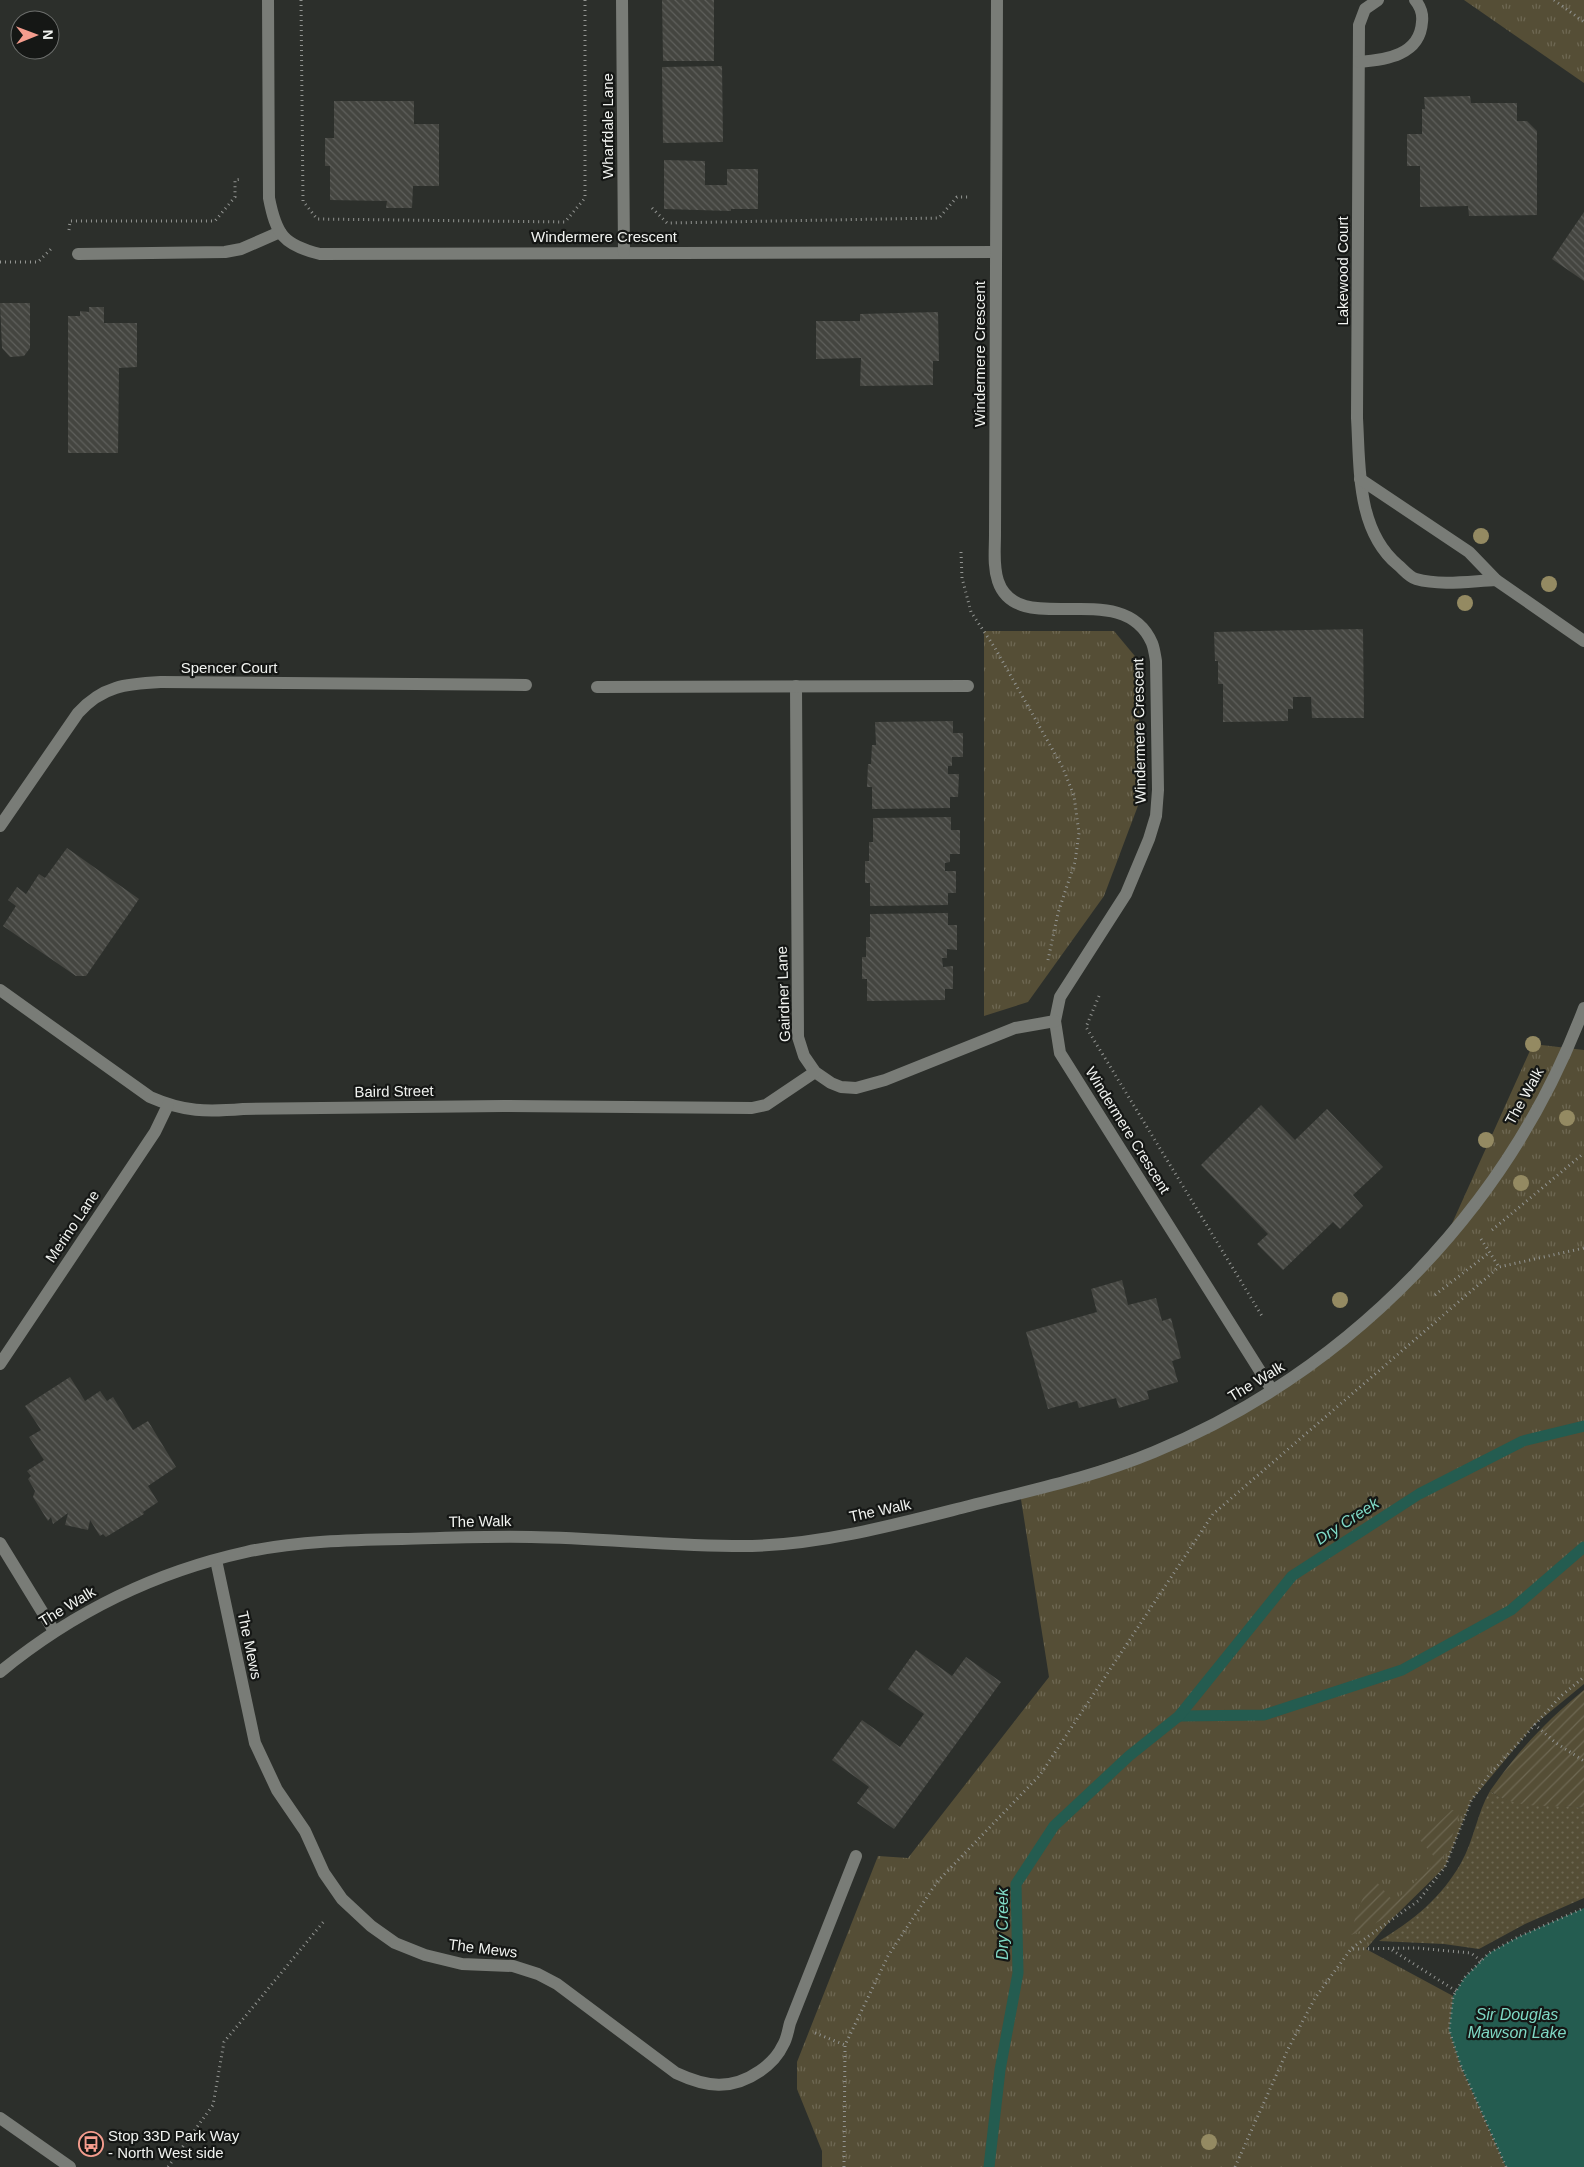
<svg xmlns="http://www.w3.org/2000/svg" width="1584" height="2167" font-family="Helvetica,sans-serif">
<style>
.grass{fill:url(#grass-dots)}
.park{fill:url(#park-tufts)}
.garden{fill:url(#garden-furrows)}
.water{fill:#245c50}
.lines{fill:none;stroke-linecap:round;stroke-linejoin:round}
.stream{stroke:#245c50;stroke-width:11}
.building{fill:url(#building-back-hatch)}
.path{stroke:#939592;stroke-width:3;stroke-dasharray:1 4;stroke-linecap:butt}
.lane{stroke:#797c77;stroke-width:12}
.street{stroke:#797c77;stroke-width:12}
.tree{fill:#948a62}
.labels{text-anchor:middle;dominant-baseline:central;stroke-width:4.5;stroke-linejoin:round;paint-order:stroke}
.street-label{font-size:15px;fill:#f1f3f0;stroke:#151715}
.poi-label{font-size:15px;fill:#f1f3f0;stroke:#151715;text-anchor:start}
.water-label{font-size:16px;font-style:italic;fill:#7fd9c5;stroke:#151715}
</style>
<defs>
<pattern id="grass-dots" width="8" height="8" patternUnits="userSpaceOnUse" patternTransform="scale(1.25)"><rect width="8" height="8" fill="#554e36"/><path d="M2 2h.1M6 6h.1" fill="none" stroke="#6e6853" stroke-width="1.8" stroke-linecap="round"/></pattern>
<pattern id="park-tufts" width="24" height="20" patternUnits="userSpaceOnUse" patternTransform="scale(1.25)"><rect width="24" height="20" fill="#554e36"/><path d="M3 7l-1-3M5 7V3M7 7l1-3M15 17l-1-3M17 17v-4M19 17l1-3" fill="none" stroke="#6e6853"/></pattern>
<pattern id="garden-furrows" width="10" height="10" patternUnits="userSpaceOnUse" patternTransform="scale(1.25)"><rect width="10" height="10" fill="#554e36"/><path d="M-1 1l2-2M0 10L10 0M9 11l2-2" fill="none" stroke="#6e6853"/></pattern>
<pattern id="building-back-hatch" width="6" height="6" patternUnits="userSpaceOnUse" patternTransform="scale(1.25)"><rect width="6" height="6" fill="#444540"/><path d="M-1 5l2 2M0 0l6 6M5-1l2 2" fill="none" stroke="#5f605c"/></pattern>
</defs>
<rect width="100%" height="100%" fill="#2c2f2b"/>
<path class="grass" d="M1490,1791C1511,1808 1558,1804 1584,1808V1898L1525,1924L1479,1949L1444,1944L1379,1941C1413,1921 1441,1898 1461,1863C1474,1840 1477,1813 1490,1791Z"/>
<g class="park">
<polygon points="1464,0 1584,0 1584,83"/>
<polygon points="984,631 1114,631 1139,661 1139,803 1104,896 1028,1002 984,1016"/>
<polygon points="1533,1044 1584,1050 1584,1684 1534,1725 1471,1801 1445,1867 1391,1920 1366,1949 1453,1996 1460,2064 1506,2167 822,2167 822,2151 797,2089 797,2062 878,1856 908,1858 1049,1677 1020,1493 1198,1432 1347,1337 1441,1248"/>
</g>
<g class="garden">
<path d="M1584,1690V1808C1554,1804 1516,1811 1490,1791C1518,1751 1546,1721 1584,1690Z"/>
<path d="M1452,1810L1460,1811C1456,1823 1453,1836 1448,1847C1429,1890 1392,1918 1351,1935C1355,1914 1362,1897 1374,1879L1394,1902L1437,1860L1420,1840Z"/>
</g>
<polygon class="water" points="1584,1908 1584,2167 1506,2167 1460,2064 1449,2030 1453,1996 1464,1978 1489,1953 1518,1937"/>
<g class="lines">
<g class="stream">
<polyline points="1179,1716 1264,1715 1402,1670 1511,1610 1584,1547"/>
<polyline points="989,2167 1000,2070 1018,1973 1016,1884 1054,1826 1129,1756 1179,1716 1292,1576 1419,1494 1523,1441 1584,1426"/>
</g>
</g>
<g class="building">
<polygon points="662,0 714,0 714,61 663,61"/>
<polygon points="722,66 723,142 663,143 662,67"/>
<polygon points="1470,96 1471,103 1517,103 1517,121 1527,121 1537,131 1537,215 1469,216 1468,206 1420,207 1420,166 1407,166 1407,134 1422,134 1422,109 1425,109 1424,97"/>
<polygon points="334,101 414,101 414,124 439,124 439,186 413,186 412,208 386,208 387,201 330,200 330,166 325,166 325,138 334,138"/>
<polygon points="664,160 705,161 705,185 727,185 727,169 758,169 758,209 731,209 731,211 664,209"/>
<polygon points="1584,212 1584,281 1552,259"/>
<polygon points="0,303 30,303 30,348 24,356 10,357 2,348"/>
<polygon points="89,307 104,307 104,323 137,323 137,367 119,368 118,453 68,453 68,316 80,316 80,311 89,312"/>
<polygon points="938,312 939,361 933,361 933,385 860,386 861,358 816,359 816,321 860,321 860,314"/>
<polygon points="1363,629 1364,718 1312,718 1311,697 1293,697 1293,709 1288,709 1288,721 1223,722 1223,684 1218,684 1218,661 1215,661 1214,632"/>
<polygon points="953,721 953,733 963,733 963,757 952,757 952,766 948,766 948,774 959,774 958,797 950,797 950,808 872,809 872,787 867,787 868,764 871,764 872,745 876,745 875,722"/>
<polygon points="951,817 951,830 960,830 960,854 950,854 950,862 945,863 945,871 956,871 956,893 948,893 948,905 870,906 870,883 865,883 865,861 869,861 869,842 873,842 873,818"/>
<polygon points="67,848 139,899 86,976 76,976 3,926 16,906 8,900 17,887 26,894 39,874 45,878"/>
<polygon points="948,913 948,925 957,925 957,950 947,949 947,958 942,958 943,967 953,966 953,989 945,989 945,1000 867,1001 867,979 862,979 862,957 866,957 866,937 870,937 870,914"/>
<polygon points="1261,1105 1295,1140 1327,1109 1383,1167 1353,1195 1363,1206 1340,1229 1333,1222 1283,1270 1257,1244 1268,1234 1201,1165"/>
<polygon points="1122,1280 1128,1305 1156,1298 1162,1321 1171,1318 1181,1358 1172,1361 1178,1382 1147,1391 1149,1399 1119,1408 1116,1398 1079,1408 1077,1401 1048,1409 1026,1332 1097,1312 1091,1289"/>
<polygon points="70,1377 85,1401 100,1391 107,1401 113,1397 133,1430 148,1421 176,1467 148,1486 158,1502 143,1512 144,1514 106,1537 103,1534 100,1536 90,1520 88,1530 65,1525 68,1513 53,1524 51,1517 48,1521 33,1497 35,1491 28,1479 31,1476 27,1471 44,1460 29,1437 41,1430 25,1406"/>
<polygon points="916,1650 952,1676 966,1657 1001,1682 894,1829 857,1803 869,1787 832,1760 862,1720 900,1747 924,1714 888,1689"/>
</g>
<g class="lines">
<g class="path">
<polyline points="301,0 303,201 317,219 565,222 585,198 585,0"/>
<polyline points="1554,0 1584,22"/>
<polyline points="652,208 667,223 939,218 957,197 969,197"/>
<polyline points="69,230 70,221 215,221 235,197 235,180 242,179"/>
<polyline points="0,262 38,262 51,249"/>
<polyline points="961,552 962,578 971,612 995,648 1063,768 1074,796 1079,833 1075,862 1058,913 1048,960"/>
<polyline points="1099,996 1086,1027 1262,1316"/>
<polyline points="1492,1230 1584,1153"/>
<polyline points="1481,1239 1499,1267"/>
<polyline points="1435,1295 1490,1252"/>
<polyline points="1534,1724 1556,1743 1584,1761"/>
<polyline points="1352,1948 1418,1901 1445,1867 1471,1801 1489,1775 1561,1696 1584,1677"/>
<polyline points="1392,1950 1456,1991"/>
<polyline points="815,2033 845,2045"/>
<polyline points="168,2167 213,2105 224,2042 325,1920"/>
<polyline points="844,2167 845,2045 888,1956 937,1882 1040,1775 1213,1514 1499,1267 1584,1248"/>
<polyline points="1235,2167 1288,2049 1315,1998 1351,1949 1417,1948 1471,1953 1481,1961"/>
<polyline points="1506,2167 1460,2064 1449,2030 1453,1996 1464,1978 1489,1953 1518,1937 1584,1908"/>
</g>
<polyline class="lane" points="78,254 225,252 241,249 280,232"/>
<g class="street">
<path d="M268,0L269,198C276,234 283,245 320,254L996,252"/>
<polyline points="622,0 624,252"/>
<path d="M997,0L995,535C995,550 993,566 998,581C1018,641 1123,575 1152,643C1154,648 1155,655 1156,661L1158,790L1156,816L1149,839L1126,894L1060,997L1055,1021L1060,1053L1272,1390"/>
<path d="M1378,0L1365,9L1359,25L1357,418C1360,467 1356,530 1398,565C1403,569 1409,577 1416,579C1441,586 1471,581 1496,580"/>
<path d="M1359,62C1386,60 1420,55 1422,22C1423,14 1420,6 1415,0"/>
<polyline points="1360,479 1469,552 1496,580 1584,641"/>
<polyline points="796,686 798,1037 804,1056 815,1072 831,1083 841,1087 856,1088 885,1080 1015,1028 1055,1021"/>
<polyline points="597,687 968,686"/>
<path d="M0,826L78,713C103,685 127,684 162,682L526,685"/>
<path d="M0,990L150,1097C184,1112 207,1112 243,1109L503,1106L752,1108L766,1105L815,1072"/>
<polyline points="0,1364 155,1132 168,1105"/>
<polyline points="0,1543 54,1631"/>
<path d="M216,1560L255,1743L277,1790L305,1831L324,1873L342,1899L371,1926L395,1943L425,1955L462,1964L513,1966L538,1974L557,1984L676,2073C706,2087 731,2091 760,2071C770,2064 778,2056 783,2045C787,2039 788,2030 790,2023L856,1856"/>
<path d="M0,1672C72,1613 155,1572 246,1552C297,1541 350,1540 402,1539C445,1538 488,1536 531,1537C604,1538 678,1547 752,1546C825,1544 898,1524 969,1506C1032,1490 1094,1477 1154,1452C1352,1370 1509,1207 1584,1008"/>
<polyline points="0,2118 70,2167"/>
</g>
</g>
<g class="tree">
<circle cx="1481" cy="536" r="8"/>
<circle cx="1549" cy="584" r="8"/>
<circle cx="1465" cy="603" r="8"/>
<circle cx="1533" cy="1044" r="8"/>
<circle cx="1567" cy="1118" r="8"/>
<circle cx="1486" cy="1140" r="8"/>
<circle cx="1521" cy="1183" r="8"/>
<circle cx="1340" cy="1300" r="8"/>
<circle cx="1209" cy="2142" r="8"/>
</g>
<defs>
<symbol id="bus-ring" viewBox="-11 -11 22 22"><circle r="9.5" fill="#151715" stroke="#f59d8e" stroke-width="1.5"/><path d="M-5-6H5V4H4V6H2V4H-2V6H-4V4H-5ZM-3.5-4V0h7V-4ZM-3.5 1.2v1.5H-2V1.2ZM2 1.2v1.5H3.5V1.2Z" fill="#f59d8e"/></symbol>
</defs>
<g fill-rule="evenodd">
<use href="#bus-ring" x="77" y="2130" width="28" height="28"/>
</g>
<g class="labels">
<g class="street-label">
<text transform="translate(607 126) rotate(-90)">Wharfdale Lane</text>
<text x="604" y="236">Windermere Crescent</text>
<text transform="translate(1342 271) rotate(-90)">Lakewood Court</text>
<text transform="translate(979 354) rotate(-90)">Windermere Crescent</text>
<text x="229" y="667">Spencer Court</text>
<text transform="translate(1139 731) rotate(-91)">Windermere Crescent</text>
<text transform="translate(783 994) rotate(-92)">Gairdner Lane</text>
<text transform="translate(394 1091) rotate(-1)">Baird Street</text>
<text transform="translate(1524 1096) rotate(-61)">The Walk</text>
<text transform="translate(1128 1130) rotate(58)">Windermere Crescent</text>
<text transform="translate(72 1226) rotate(-56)">Merino Lane</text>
<text transform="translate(1256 1381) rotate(-31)">The Walk</text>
<text transform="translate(880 1510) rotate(-12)">The Walk</text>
<text transform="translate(480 1521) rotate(-1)">The Walk</text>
<text transform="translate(67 1606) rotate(-31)">The Walk</text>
<text transform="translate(250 1645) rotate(78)">The Mews</text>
<text transform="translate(483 1948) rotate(7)">The Mews</text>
</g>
<g class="poi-label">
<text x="108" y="2135">Stop 33D Park Way<tspan x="108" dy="17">- North West side</tspan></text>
</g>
<g class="water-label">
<text transform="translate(1347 1521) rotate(-33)">Dry Creek</text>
<text transform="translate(1002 1924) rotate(-90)">Dry Creek</text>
<text x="1517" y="2014">Sir Douglas<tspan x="1517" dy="18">Mawson Lake</tspan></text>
</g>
</g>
<g transform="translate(35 35) rotate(89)"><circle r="24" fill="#151715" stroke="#6d6f6d"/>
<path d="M0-4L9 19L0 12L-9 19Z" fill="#f59d8e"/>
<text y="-8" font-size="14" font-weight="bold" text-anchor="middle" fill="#f1f3f0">N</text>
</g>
</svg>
